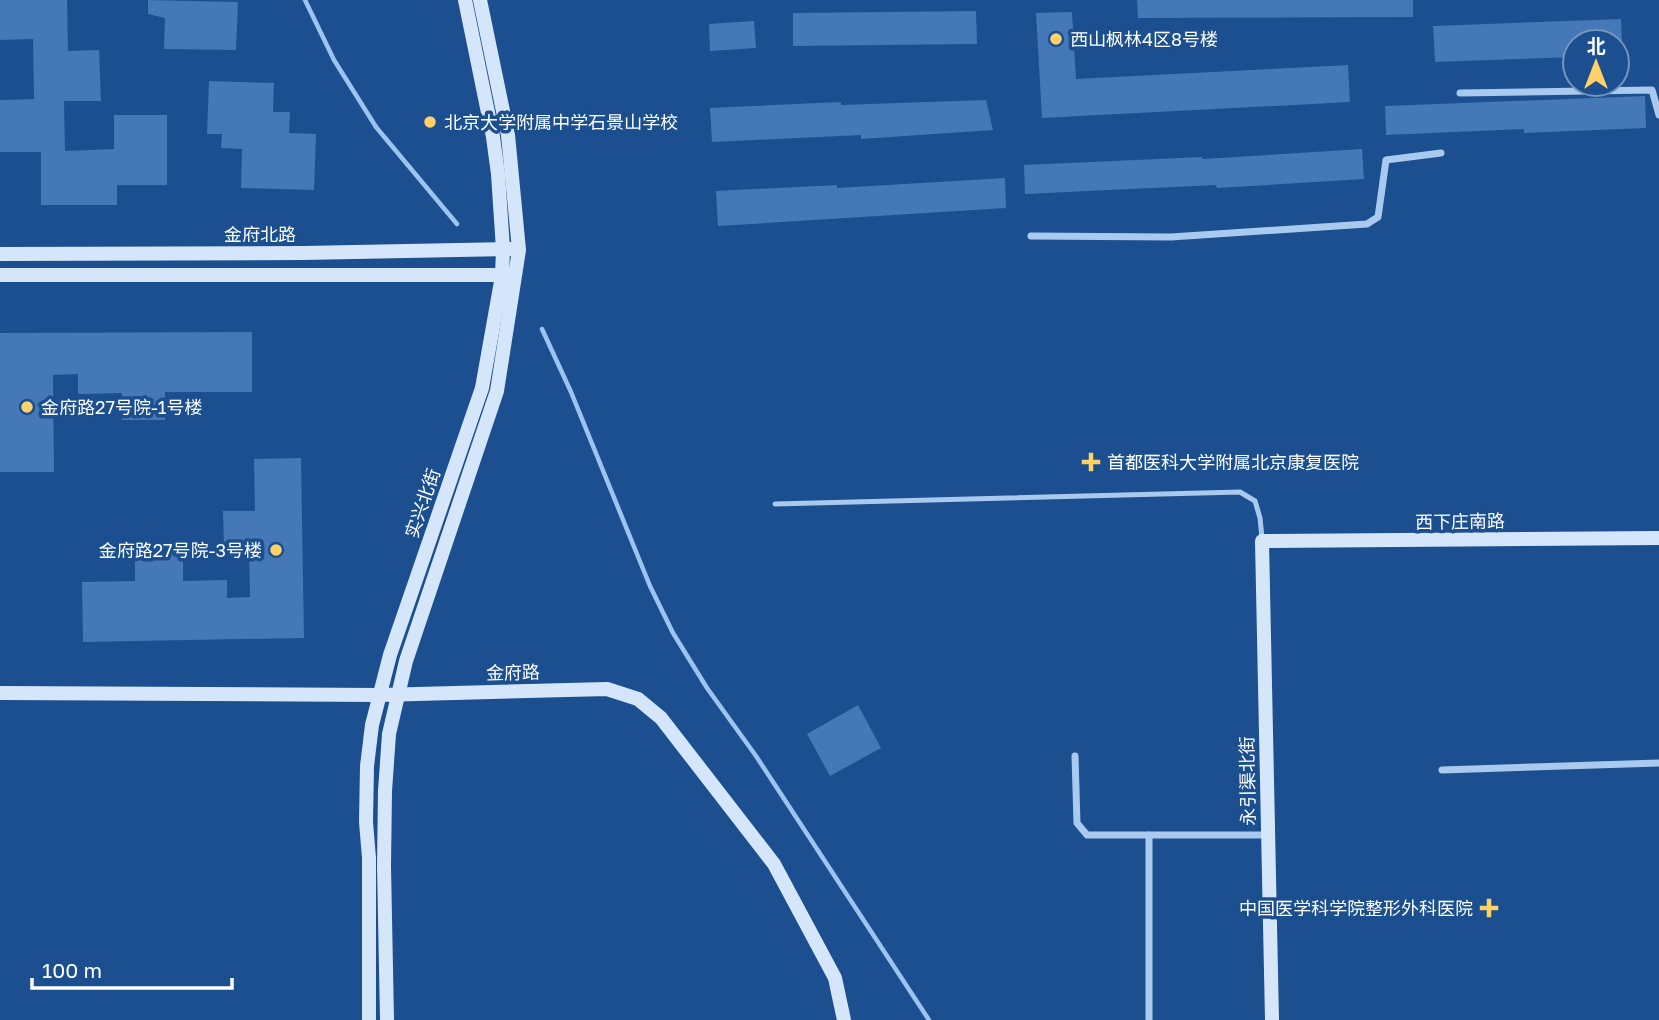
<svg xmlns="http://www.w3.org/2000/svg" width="1659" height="1020" font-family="'Golos Text','Noto Sans SC',sans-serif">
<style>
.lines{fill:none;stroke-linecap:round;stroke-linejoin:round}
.stream{stroke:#9cc4f0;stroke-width:4.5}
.building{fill:#4478b7}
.lane{stroke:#a9c9ee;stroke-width:5}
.street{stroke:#a9c9ee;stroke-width:7}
.secondary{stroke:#d6e6fa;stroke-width:14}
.poi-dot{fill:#ffd166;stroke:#1b4f8f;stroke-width:2.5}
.labels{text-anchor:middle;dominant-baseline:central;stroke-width:7;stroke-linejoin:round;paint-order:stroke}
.poi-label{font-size:18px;fill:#fff;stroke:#1b4f8f;text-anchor:start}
.street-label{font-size:18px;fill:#fff;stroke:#1b4f8f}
</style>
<rect width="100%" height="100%" fill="#1b4f8f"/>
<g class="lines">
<g class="stream">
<polyline points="305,0 334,60 376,127 457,224"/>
<polyline points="542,329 571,392 650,586 673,633 707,688 756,756 929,1020"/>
</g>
</g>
<g class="building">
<polygon points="0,0 67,0 68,51 99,50 101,101 64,101 65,151 114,149 114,115 167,115 167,185 117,185 117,205 41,205 41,152 0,152 0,100 34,99 33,39 0,40"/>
<polygon points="148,0 238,2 236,50 164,49 165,18 148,14"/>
<polygon points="1137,0 1413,0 1413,17 1138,18"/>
<polygon points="976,11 977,44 793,46 793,13"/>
<polygon points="1072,12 1076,79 1348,65 1350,102 1042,118 1036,13"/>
<polygon points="1621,19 1622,42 1575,42 1575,57 1435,62 1433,26"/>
<polygon points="754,21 756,48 710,51 709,24"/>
<polygon points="209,81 274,83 273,112 290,112 289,133 316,134 314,190 241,188 242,149 221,148 222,134 207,134"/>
<polygon points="1645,96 1646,128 1524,133 1524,129 1386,135 1385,106"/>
<polygon points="986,100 993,130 861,139 861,135 712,142 710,108 841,102 841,105"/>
<polygon points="1362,149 1364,179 1217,188 1216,185 1025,194 1024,165 1202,157 1203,159"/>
<polygon points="1005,178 1006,208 718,226 716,191 837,185 837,188"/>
<polygon points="252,332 252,392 165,392 165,420 122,420 122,393 78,394 78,374 53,375 54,472 0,472 0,333"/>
<polygon points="301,458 304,638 83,642 82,582 135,581 135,552 183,551 183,581 227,580 227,598 250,597 249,548 224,548 223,511 255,511 254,459"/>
<polygon points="858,705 881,748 830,776 807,734"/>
</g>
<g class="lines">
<polyline class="lane" points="775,504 1240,492 1255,501 1260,518 1262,538"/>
<g class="street">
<polyline points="1460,93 1652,90 1659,115"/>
<polyline points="1031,236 1171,237 1367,224 1378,217 1386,160 1441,153"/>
<polyline points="1075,756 1077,823 1087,835 1267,835"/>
<polyline points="1442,770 1659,763"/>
<polyline points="1149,835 1149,1020"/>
</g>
<g class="secondary">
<polyline points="0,254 303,253 510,249"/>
<polyline points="0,275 508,275"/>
<polyline points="0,693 380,695 607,689 638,699 661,718 774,864 835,978 844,1020"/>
<polyline points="369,1020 369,858 366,822 367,766 372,725 390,655 482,388 502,276 503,249 498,174 493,137 465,0"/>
<polyline points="387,1020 384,866 385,791 389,734 406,661 497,391 519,250 508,135 480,0"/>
<polyline points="1272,1020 1262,541 1659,538"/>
</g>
</g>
<g class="poi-dot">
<circle cx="1056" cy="39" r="7"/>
<circle cx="430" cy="122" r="7"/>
<circle cx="27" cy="407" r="7"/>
<path d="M1087.5 451.5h7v7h7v7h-7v7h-7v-7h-7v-7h7z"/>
<circle cx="276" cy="550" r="7"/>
<path d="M1485.5 897.5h7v7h7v7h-7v7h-7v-7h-7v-7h7z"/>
</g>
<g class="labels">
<g class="poi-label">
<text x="1070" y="39">西山枫林4区8号楼</text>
<text x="444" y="122">北京大学附属中学石景山学校</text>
<text x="41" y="407">金府路27号院-1号楼</text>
<text x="1107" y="462">首都医科大学附属北京康复医院</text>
<text x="262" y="550" text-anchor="end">金府路27号院-3号楼</text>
<text x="1473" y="908" text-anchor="end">中国医学科学院整形外科医院</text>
</g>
<g class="street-label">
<text x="260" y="234">金府北路</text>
<text transform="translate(422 503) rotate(-71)">实兴北街</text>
<text transform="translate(1460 521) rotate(-1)">西下庄南路</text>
<text transform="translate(513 672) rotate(-1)">金府路</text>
<text transform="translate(1247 781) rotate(-91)">永引渠北街</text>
</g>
</g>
<g transform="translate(1596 63)"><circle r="33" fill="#1b4f8f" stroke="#7695bc" stroke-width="2"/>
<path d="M0-5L12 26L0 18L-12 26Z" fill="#ffd166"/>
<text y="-10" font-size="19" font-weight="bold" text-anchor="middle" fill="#ffffff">北</text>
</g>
<path d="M32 978v10h200v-10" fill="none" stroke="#ffffff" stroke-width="3.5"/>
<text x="42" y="978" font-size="21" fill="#ffffff" stroke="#1b4f8f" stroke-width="5" paint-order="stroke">100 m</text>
</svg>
